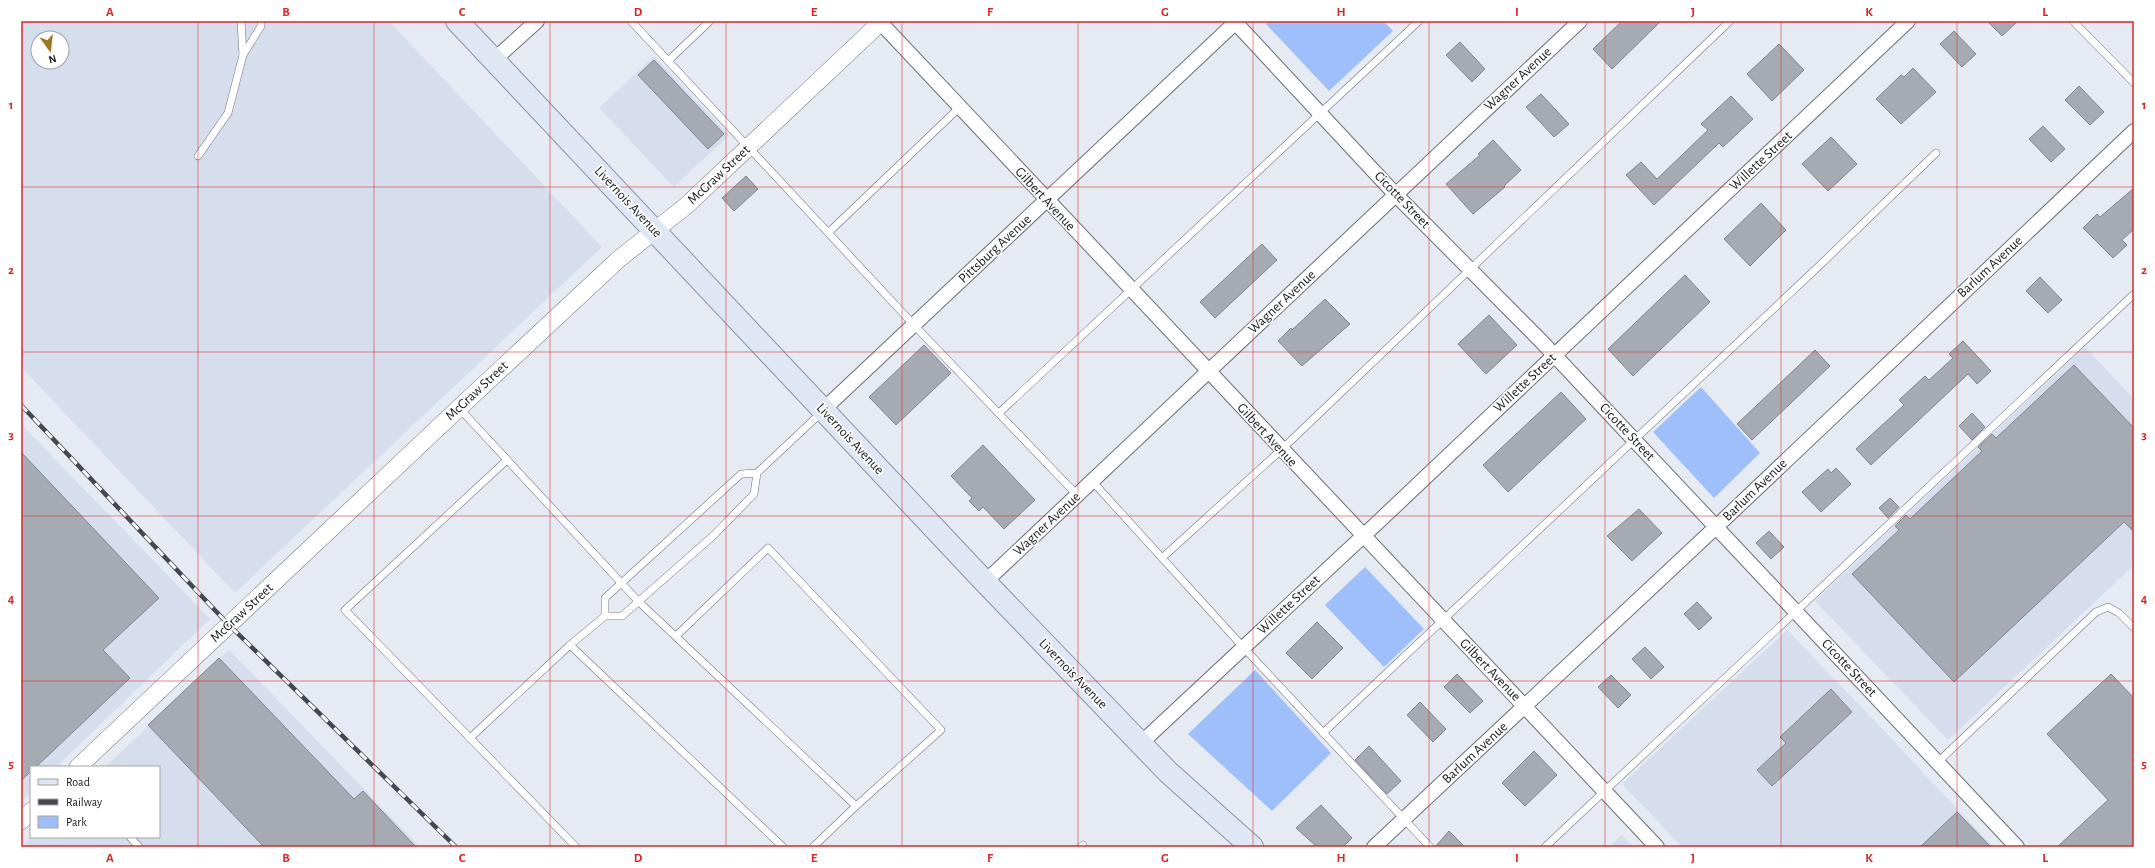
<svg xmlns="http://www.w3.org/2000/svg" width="2155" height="868" font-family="'Alegreya Sans',sans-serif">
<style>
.built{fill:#d6deee;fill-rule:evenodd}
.green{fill:#9fbffa}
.building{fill:#a6abb3;stroke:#81868e}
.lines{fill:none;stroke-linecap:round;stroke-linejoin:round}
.service-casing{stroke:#6b6f77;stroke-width:8}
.minor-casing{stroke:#6b6f77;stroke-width:16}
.tertiary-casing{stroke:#6b6f77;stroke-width:18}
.primary-casing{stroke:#8b94a3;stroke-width:24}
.service{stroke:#fff;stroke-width:7}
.minor{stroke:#fff;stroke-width:14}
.tertiary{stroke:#fff;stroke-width:17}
.primary{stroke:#dfe6f4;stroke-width:22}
.rail-casing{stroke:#45484c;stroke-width:4.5}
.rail{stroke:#fff;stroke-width:3;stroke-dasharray:9;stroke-linecap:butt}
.grid{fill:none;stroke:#d62828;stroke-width:1;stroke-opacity:0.55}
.labels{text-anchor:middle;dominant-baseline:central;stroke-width:3.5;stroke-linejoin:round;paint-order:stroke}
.street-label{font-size:14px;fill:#17191c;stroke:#fff}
.neatline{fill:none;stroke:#d62828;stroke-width:1.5}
.grid-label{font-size:13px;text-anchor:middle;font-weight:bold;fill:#d62828}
</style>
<rect width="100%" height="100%" fill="#e5eaf3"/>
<g class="built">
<path d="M21,21H389L602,247L235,593L21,367ZM38,38H62V62H38Z"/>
<polygon points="654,56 729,135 674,187 599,108"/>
<polygon points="2085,347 2134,399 2134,565 1948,740 1815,601"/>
<polygon points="21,424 210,619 56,767 31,767 31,791 21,801"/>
<polygon points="1787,630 1872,718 1993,847 1682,847 1622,784"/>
<polygon points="229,650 420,847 21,847 31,837 159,837 159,767 105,767"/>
<polygon points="1621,835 1633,847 1609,847"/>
</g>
<g class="green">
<polygon points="1269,21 1383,21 1393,31 1329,91 1266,24"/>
<polygon points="1701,387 1760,453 1714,498 1653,432"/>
<polygon points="1365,567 1424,629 1384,667 1325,605"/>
<polygon points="1255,670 1331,753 1272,811 1188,734"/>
</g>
<g class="building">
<polygon points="1622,21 1661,21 1612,69 1593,49"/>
<polygon points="1987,21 2018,21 2002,36"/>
<polygon points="1954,31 1976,54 1962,67 1940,44"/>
<polygon points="1460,42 1485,69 1472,82 1446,55"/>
<polygon points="1779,44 1804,70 1772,101 1747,74"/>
<polygon points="654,60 724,134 708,149 638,75"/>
<polygon points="1913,68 1936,92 1901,124 1876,99 1901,75 1904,77"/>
<polygon points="2079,86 2104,112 2090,125 2065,100"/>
<polygon points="1541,94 1569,124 1554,137 1526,107"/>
<polygon points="1731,96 1753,119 1723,147 1719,143 1654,205 1626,175 1641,162 1657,179 1708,130 1701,124"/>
<polygon points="2043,126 2065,149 2051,162 2029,139"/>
<polygon points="1831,137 1857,164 1828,191 1802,164"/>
<polygon points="1493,140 1521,170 1504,186 1505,187 1473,214 1446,184 1480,155 1478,154"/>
<polygon points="746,176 758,189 734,211 722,198"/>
<polygon points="2134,188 2134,229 2122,240 2127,245 2113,258 2083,228 2097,214 2100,217"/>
<polygon points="1761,203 1786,230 1750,266 1724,239"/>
<polygon points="1262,244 1277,260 1215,318 1200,302"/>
<polygon points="1685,275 1710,302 1633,376 1608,349"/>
<polygon points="2040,277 2062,300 2048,313 2026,291"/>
<polygon points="1325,299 1350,324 1302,366 1278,341 1291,328 1292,330"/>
<polygon points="1489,315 1517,345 1486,374 1458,344"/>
<polygon points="1963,341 1991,371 1977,384 1968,374 1871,465 1856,449 1904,405 1899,400 1925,376 1929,380 1953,358 1949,354"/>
<polygon points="924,345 951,373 896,425 869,397"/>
<polygon points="1815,350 1830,366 1752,440 1737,424"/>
<polygon points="2074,365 2134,428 2134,532 2124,522 1954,682 1852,574 1899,530 1895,526 1906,515 1910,519 1982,451 1978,447 1992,434 1996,438"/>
<polygon points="1561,392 1586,419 1508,492 1483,465"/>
<polygon points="1972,413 1985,427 1972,440 1959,426"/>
<polygon points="983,445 1035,500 1004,529 983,507 979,511 969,501 972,498 951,476"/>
<polygon points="21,452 159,598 103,650 130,678 36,767 31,767 31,771 21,781"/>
<polygon points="1836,468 1851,484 1821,512 1802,492 1828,469 1831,473"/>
<polygon points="1890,498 1899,507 1888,518 1879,508"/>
<polygon points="1639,509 1662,533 1632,561 1607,536"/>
<polygon points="1769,531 1784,547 1771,559 1756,543"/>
<polygon points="1697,602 1712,618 1699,630 1684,614"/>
<polygon points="1317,622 1343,648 1312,679 1286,653"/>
<polygon points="1645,647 1664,667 1651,679 1632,659"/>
<polygon points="219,658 354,799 363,791 416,847 264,847 148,725"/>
<polygon points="1457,674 1483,701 1470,713 1444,687"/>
<polygon points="2111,674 2134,698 2134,847 2057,847 2108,800 2047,734"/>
<polygon points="1611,675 1631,695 1618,708 1598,687"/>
<polygon points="1831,689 1852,712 1772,786 1757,770 1786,743 1780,737"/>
<polygon points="1420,702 1446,729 1433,742 1407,715"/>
<polygon points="1369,746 1401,781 1387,794 1355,760"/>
<polygon points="1534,751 1557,775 1525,806 1502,783"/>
<polygon points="1321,805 1352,838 1343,847 1317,847 1296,828"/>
<polygon points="1957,812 1991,847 1920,847"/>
<polygon points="1449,831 1465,847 1435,847"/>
</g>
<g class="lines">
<defs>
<g id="service">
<polyline points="241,21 243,55"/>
<polyline points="631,21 914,325 1077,495"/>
<polyline points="2073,21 2134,83"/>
<polyline points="668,61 710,21"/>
<polyline points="198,156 228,113 243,55 261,26 261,21"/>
<polyline points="829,232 960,107"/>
<polyline points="459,408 639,602 856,806 941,730 768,548 676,636"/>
<polyline points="999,413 1419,21"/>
<polyline points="507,460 345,610 470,738 570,645"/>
<polyline points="757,473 741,474 605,598 605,616 622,616 714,535 754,494 757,473 822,412"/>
<polyline points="1092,481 1244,648 1430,847"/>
<polyline points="1162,558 1281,450 1730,21"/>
<polyline points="605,616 570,645 783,847"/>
<polyline points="1323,733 1819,266 1936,153"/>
<polyline points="470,738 576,847"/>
<polyline points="1938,762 2096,612 2108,607 2119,613 2134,628"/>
<polyline points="130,837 139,847"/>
<polyline points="813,847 856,806"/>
<polyline points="1081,847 1083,845"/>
<polyline points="1545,847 2134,294"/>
</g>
<g id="minor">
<polyline points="879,21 1657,847"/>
<polyline points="1234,21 1396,195 1542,342 2017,847"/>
<polyline points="494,60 537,21"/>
<polyline points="823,410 1237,21"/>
<polyline points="985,582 1580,21"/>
<polyline points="1140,744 1375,525 1908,21"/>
<polyline points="1374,847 1716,527 2134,131"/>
</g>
<g id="tertiary">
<polyline points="78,767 459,408 620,258 686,206 882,21"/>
<polyline points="21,821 31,811"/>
</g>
<polyline id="primary" points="457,21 985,582 1168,772 1252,847"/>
</defs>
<use href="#service" class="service-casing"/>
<use href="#minor" class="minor-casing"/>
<use href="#tertiary" class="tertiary-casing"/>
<use href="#primary" class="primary-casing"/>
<use href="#service" class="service"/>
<use href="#minor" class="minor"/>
<use href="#tertiary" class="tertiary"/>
<use href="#primary" class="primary"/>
<defs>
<polyline id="rail" points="21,405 229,625 456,847"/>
</defs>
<use href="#rail" class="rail-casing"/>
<use href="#rail" class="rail"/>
</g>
<path class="grid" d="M198,21V847M374,21V847M550,21V847M726,21V847M902,21V847M1078,21V847M1253,21V847M1429,21V847M1605,21V847M1781,21V847M1957,21V847M21,187H2134M21,352H2134M21,516H2134M21,681H2134"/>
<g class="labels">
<g class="street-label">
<text transform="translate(1518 79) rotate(-43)">Wagner Avenue</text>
<text transform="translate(1761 161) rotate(-43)">Willette Street</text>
<text transform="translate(719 175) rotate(-43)">McGraw Street</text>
<text transform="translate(1045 199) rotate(47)">Gilbert Avenue</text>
<text transform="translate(1402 200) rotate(46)">Cicotte Street</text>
<text transform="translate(628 202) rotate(47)">Livernois Avenue</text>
<text transform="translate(995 249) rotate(-43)">Pittsburg Avenue</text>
<text transform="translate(1990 267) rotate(-43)">Barlum Avenue</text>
<text transform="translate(1282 302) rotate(-43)">Wagner Avenue</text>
<text transform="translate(1525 383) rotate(-43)">Willette Street</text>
<text transform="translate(477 391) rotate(-43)">McGraw Street</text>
<text transform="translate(1627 432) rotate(47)">Cicotte Street</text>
<text transform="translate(1267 435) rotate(47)">Gilbert Avenue</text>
<text transform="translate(850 439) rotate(47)">Livernois Avenue</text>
<text transform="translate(1755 490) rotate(-44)">Barlum Avenue</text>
<text transform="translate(1047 524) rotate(-43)">Wagner Avenue</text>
<text transform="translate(1289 605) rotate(-43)">Willette Street</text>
<text transform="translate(242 613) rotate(-43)">McGraw Street</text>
<text transform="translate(1849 668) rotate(47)">Cicotte Street</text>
<text transform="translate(1490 670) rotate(46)">Gilbert Avenue</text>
<text transform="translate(1073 674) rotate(46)">Livernois Avenue</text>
<text transform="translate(1475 753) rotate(-43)">Barlum Avenue</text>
</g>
</g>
<rect width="2155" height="868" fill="none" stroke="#ffffff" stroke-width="44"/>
<rect x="30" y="766" width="130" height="72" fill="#ffffff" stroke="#a2a3a4"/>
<rect x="38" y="779" width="20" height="6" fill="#dfe6f4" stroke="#a2a3a4"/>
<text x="66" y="786" font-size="12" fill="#17191c">Road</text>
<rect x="38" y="799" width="20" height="6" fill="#45484c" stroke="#a2a3a4"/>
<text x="66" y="806" font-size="12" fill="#17191c">Railway</text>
<rect x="38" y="816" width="20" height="12" fill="#9fbffa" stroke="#a2a3a4"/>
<text x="66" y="826" font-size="12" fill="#17191c">Park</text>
<g transform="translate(50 50) rotate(165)"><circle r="19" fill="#ffffff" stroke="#a2a3a4"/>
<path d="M0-3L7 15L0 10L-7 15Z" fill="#9e7725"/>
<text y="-6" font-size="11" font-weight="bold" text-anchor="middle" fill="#17191c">N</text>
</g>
<rect x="22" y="22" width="2111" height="824" class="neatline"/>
<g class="grid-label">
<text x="110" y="16">A</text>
<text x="286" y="16">B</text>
<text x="462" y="16">C</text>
<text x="638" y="16">D</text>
<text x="814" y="16">E</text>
<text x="990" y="16">F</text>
<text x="1165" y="16">G</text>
<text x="1341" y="16">H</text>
<text x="1517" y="16">I</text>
<text x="1693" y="16">J</text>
<text x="1869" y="16">K</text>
<text x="2045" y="16">L</text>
<text x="11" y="109">1</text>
<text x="2144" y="109">1</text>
<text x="11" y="274">2</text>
<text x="2144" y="274">2</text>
<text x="11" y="439">3</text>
<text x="2144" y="439">3</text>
<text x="11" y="603">4</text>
<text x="2144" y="603">4</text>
<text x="11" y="768">5</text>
<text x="2144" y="768">5</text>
<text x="110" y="862">A</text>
<text x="286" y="862">B</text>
<text x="462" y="862">C</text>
<text x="638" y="862">D</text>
<text x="814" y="862">E</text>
<text x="990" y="862">F</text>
<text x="1165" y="862">G</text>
<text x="1341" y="862">H</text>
<text x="1517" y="862">I</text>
<text x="1693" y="862">J</text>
<text x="1869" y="862">K</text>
<text x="2045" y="862">L</text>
</g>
</svg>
